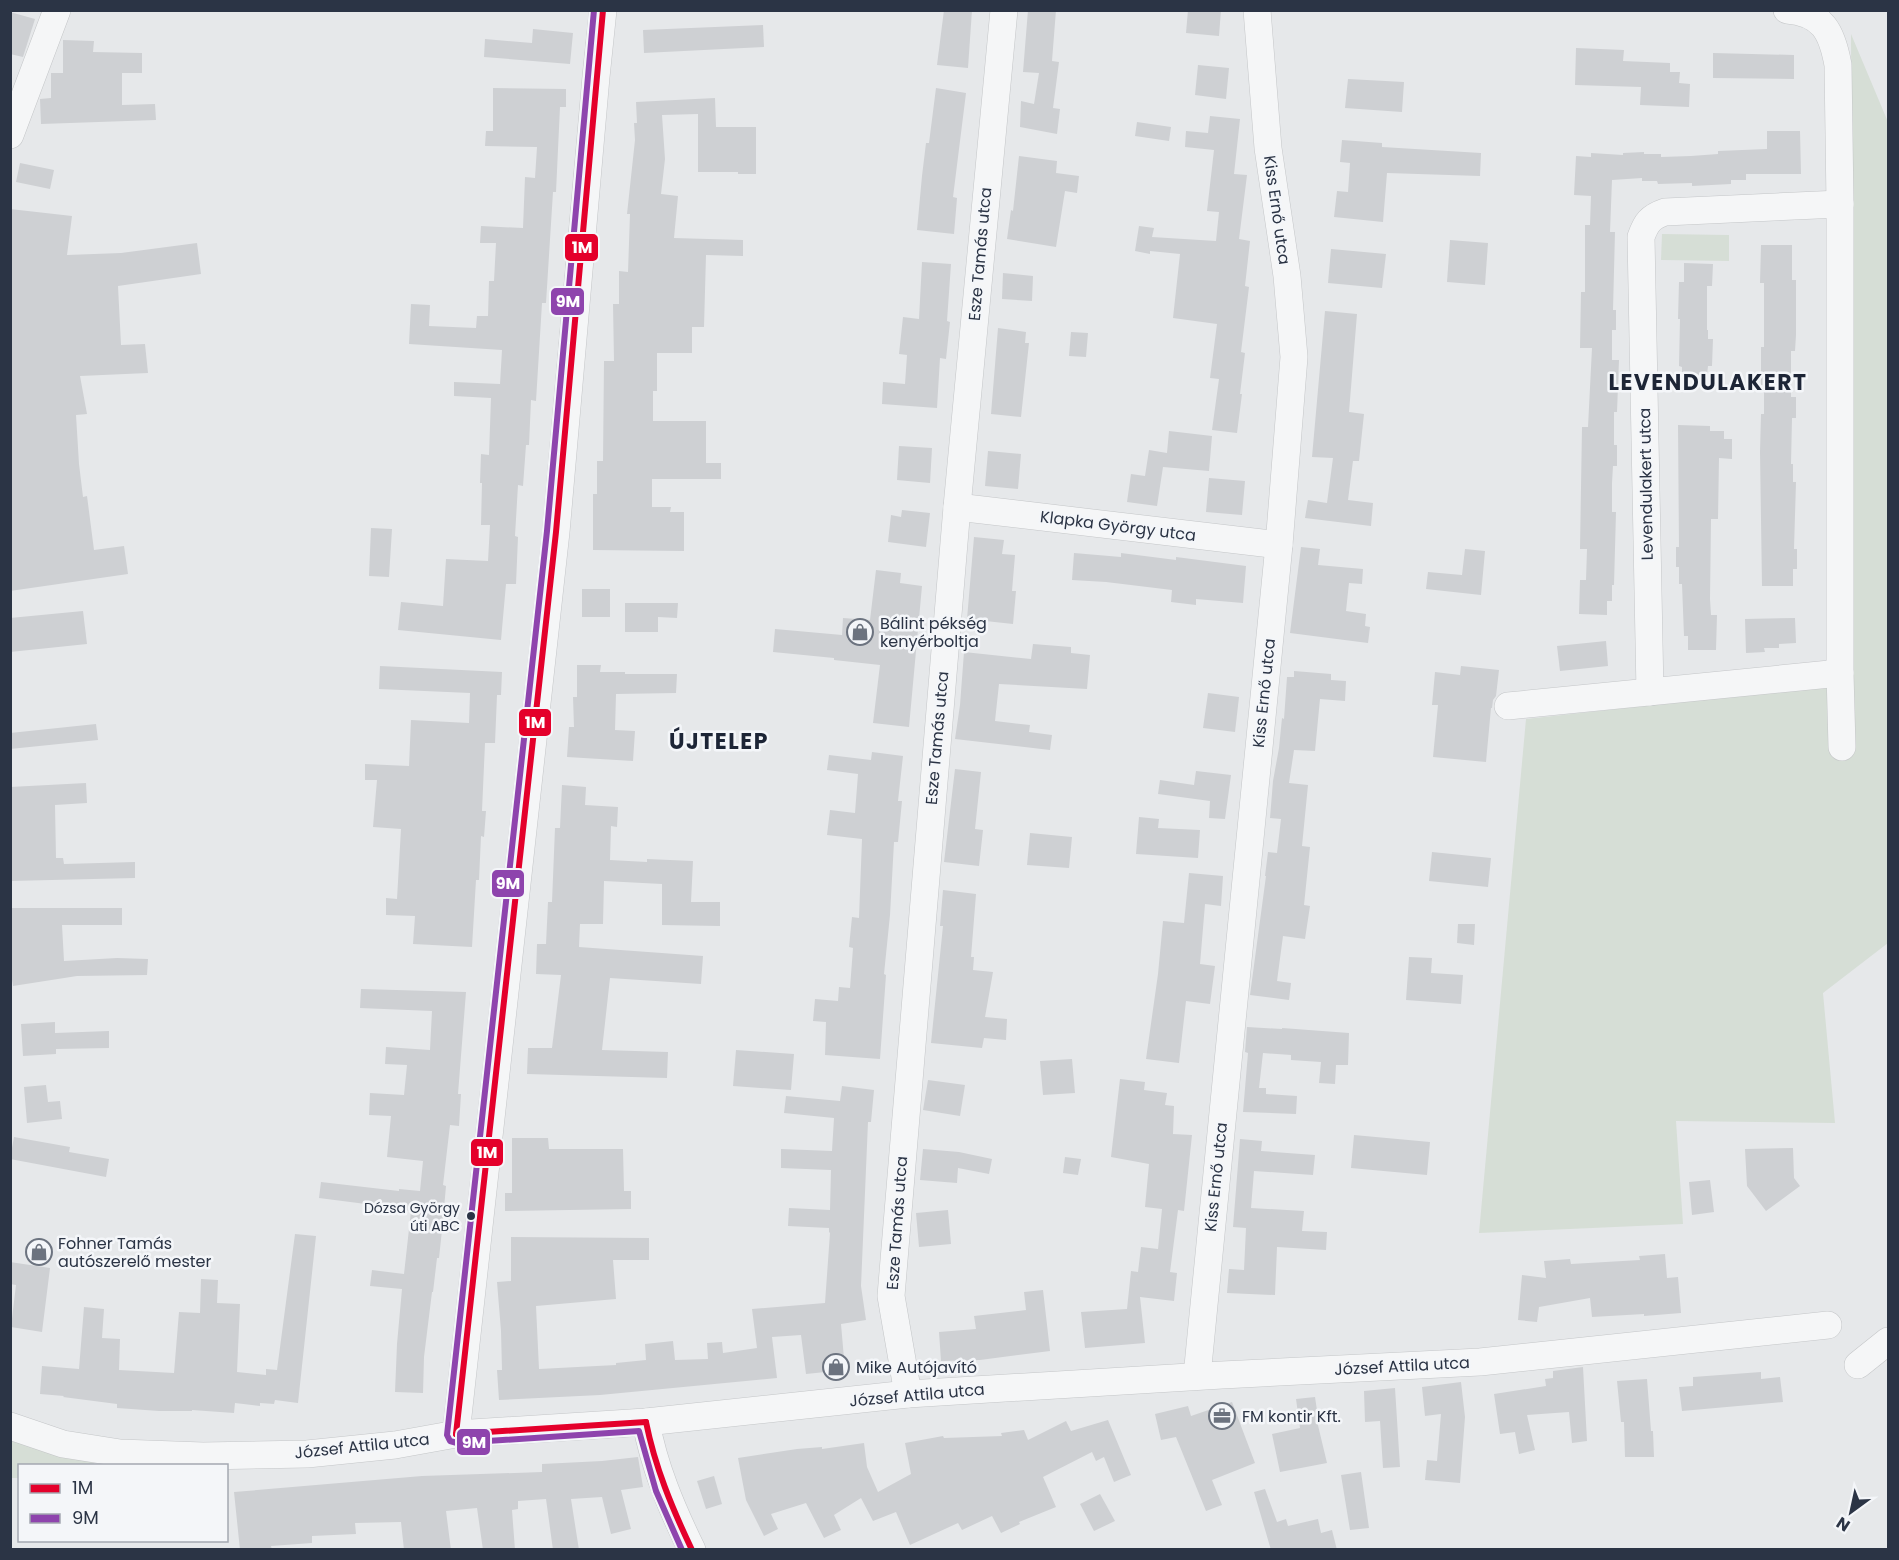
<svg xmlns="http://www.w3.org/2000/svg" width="1899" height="1560" font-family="Poppins,sans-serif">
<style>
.green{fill:#d6ded6}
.building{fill:#ced0d3}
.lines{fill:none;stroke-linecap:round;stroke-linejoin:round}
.minor-casing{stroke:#c4c6c8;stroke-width:28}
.minor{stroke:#f5f6f7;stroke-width:27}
.bus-1-casing{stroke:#f4f6f9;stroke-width:10}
.bus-2-casing{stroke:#f4f6f9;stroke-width:10}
.bus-1{stroke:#e4002b;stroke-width:6}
.bus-2{stroke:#8e44ad;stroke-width:6}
.bus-dot{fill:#2b3445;stroke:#f4f6f9;stroke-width:2}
.labels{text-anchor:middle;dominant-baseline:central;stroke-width:5;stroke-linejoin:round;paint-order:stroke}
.bus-label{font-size:14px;fill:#2b3445;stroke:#f4f6f9;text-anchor:end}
.street-label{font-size:16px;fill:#2b3445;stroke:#f4f6f9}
.poi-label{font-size:16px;fill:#2b3445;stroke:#f4f6f9;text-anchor:start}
.district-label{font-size:22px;font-weight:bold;letter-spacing:1.5px;fill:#1d2536;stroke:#f4f6f9}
.line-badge{stroke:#f4f6f9;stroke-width:2}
.badge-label{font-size:16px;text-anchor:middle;font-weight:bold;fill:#fff}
</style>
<rect width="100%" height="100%" fill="#e6e8ea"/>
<g class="green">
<polygon points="1851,34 1888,122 1888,943 1823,993 1835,1123 1676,1121 1683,1224 1479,1233 1526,719 1854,683"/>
<polygon points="1662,234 1729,235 1729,261 1661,260"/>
<polygon points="10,1435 87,1459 94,1463 95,1465 20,1466 19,1478 11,1478"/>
</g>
<g class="building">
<polygon points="944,10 972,10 968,68 937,65"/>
<polygon points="1028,10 1056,10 1052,61 1059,62 1053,108 1060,109 1057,134 1020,127 1021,101 1034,104 1039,73 1023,72"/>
<polygon points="1188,10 1221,10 1219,36 1186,33"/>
<polygon points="10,12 35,19 23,57 10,54"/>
<polygon points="763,25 764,47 644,53 643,30"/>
<polygon points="533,29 573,33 570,64 484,57 485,39 532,43"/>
<polygon points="63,40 94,41 93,52 142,53 142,73 122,73 122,105 155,104 156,120 41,124 40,99 51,98 51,73 63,73"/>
<polygon points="1576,48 1624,50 1623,61 1670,63 1670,72 1680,72 1679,83 1690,84 1689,107 1640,105 1641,87 1575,85"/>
<polygon points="1713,53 1794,55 1794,79 1713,78"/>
<polygon points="1198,65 1229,68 1226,99 1195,95"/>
<polygon points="1348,79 1404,82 1402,112 1345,108"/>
<polygon points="493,88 566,89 566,107 560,107 556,192 553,192 546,303 542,303 536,401 531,400 529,445 526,445 523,486 518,485 515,536 518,537 516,584 506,584 501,640 398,630 401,602 443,606 446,559 488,561 490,525 481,525 482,483 480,483 481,454 489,455 491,398 454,396 454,382 500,384 502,350 409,344 411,304 430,305 429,326 476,328 477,316 488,316 489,281 494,281 496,243 480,243 481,226 523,228 525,177 535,178 537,147 485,146 486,131 493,131"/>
<polygon points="936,88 966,93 953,197 957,198 954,234 917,230 922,176 926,143 929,143"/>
<polygon points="715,98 716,127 756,127 756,174 738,174 738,172 698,172 698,114 662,115 665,159 661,194 678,196 674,238 743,240 743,256 706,255 704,327 692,327 692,353 657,353 657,391 653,391 653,421 706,421 706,463 721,463 721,479 652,479 652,507 671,507 670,512 684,512 684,551 593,550 593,494 597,494 597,461 603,461 604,361 614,361 613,304 619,304 619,271 628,272 630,214 627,214 635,140 634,123 637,123 636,102"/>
<polygon points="1210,116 1240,119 1234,174 1247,175 1239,239 1250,241 1245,286 1249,287 1241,352 1245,353 1240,394 1242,394 1237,433 1212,430 1219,379 1210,378 1217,324 1173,318 1180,254 1150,251 1150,254 1135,251 1139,226 1154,228 1152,237 1216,241 1219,212 1207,211 1214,150 1185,147 1186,131 1208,133"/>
<polygon points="1137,122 1171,127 1169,141 1135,136"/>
<polygon points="1767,131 1800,131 1801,174 1746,174 1746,180 1731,180 1731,184 1692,186 1692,183 1658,184 1657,181 1642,181 1642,178 1612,180 1610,232 1615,232 1613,310 1616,310 1616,330 1612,330 1612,360 1619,360 1617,412 1614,412 1614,445 1617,445 1617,466 1613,466 1612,483 1612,512 1616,512 1614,585 1612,585 1612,601 1607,601 1607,615 1579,614 1580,580 1586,580 1587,549 1580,549 1582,427 1588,427 1592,348 1580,348 1581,292 1585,292 1585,225 1590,225 1591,196 1574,195 1576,156 1591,157 1591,153 1623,155 1623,153 1644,152 1644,154 1661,154 1661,157 1691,156 1718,154 1718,151 1767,149"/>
<polygon points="1342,140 1382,143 1382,147 1481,153 1480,176 1387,173 1383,222 1334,217 1337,191 1348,192 1350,163 1340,162"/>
<polygon points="1019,156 1057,161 1056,173 1079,176 1077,193 1065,191 1056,247 1007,239 1011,210 1013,211"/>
<polygon points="20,163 54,170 50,189 16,182"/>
<polygon points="10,209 72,216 67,255 121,253 197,243 201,274 118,286 121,345 145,344 148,373 80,376 87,414 76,415 79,464 83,497 87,496 94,550 124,546 128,574 10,591"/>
<polygon points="1450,240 1488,243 1485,285 1447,282"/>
<polygon points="1761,245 1792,245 1792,280 1796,280 1796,335 1795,351 1791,351 1791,397 1796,397 1796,418 1792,418 1791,464 1793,464 1793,482 1796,482 1794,549 1797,549 1797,569 1793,569 1793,586 1762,586 1760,452 1761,414 1764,414 1764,385 1761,385 1761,347 1764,347 1764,283 1760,283"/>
<polygon points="1331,249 1386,254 1382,288 1328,283"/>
<polygon points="922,262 951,264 947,321 950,322 946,359 940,358 937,408 882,404 883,382 905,384 907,355 899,354 903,317 919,319"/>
<polygon points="1684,263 1713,264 1712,286 1707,286 1707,330 1708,330 1708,339 1713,339 1712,366 1708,366 1707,375 1682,374 1682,367 1679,366 1680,319 1678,319 1679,282 1684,282"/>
<polygon points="1003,273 1033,276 1032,301 1002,299"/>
<polygon points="1325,311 1357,314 1349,412 1364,414 1359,461 1353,461 1348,500 1373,503 1371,526 1305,518 1308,500 1327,503 1333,458 1312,457"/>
<polygon points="998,328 1026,332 1025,343 1029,343 1021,417 991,414"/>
<polygon points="1071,332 1088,333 1086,357 1069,356"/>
<polygon points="1678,425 1710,426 1710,431 1724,431 1724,439 1732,439 1732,459 1719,458 1718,519 1711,519 1710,599 1711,615 1717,615 1716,650 1688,650 1688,636 1684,636 1682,584 1679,584 1679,567 1676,567 1676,547 1679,547"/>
<polygon points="1169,431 1212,436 1209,471 1163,467 1157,506 1127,502 1131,474 1145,476 1149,450 1167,453"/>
<polygon points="899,446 932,448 930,483 897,480"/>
<polygon points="988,451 1021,454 1018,489 985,486"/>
<polygon points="1209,478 1245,481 1242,515 1206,512"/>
<polygon points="902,510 930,513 926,547 888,542 891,515 901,517"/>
<polygon points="371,528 392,529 389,577 369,576"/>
<polygon points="974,537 1004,540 1002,554 1015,555 1012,591 1016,591 1013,624 967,619"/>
<polygon points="1301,547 1320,549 1318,565 1363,569 1362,584 1349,583 1346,611 1366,614 1365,626 1370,627 1368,643 1290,633"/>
<polygon points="1465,549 1485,551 1481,595 1426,589 1428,572 1462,575"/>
<polygon points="1074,553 1121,557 1121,553 1176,560 1176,557 1246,566 1243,603 1196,599 1196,605 1171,602 1172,590 1106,582 1072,580"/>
<polygon points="876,570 901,573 900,583 922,586 909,727 873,723 880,665 834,660 834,658 773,652 775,629 842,635 843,618 870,620"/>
<rect x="582" y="589" width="28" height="28"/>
<polygon points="625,603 678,603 677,618 658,617 658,632 625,632"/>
<polygon points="83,611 87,644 10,652 10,618"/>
<polygon points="1795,618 1796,643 1779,644 1779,648 1764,648 1765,652 1746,653 1745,619"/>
<polygon points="1606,641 1608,666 1560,671 1557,646"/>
<polygon points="1033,644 1071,647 1071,653 1090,655 1087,689 999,684 995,721 1030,725 1029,732 1052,735 1050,750 955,739 960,705 964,652 1031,659"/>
<polygon points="577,665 601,665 600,672 625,672 625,674 677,674 676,693 616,694 615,730 635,731 633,761 567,757 569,727 574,727 573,697 577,697"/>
<polygon points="380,666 502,672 501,695 497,695 495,743 485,743 482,811 486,811 484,837 481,836 479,880 476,880 472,947 413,944 415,916 386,915 386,898 397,899 401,829 373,827 377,780 365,780 365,764 409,766 411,720 469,723 470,693 379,689"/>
<polygon points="1461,666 1499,670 1496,696 1493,700 1492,708 1491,708 1486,762 1433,757 1438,705 1432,705 1435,672 1460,675"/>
<polygon points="1294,671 1331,674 1331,680 1346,681 1345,701 1320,699 1315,751 1294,750 1289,783 1308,785 1302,846 1310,847 1304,905 1310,906 1305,939 1283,936 1277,981 1291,983 1289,1000 1250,995 1266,876 1265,876 1268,852 1277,853 1281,819 1270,818 1273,781 1279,748 1282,718 1284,719 1287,677 1294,677"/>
<polygon points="1208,693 1239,697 1235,732 1203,728"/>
<polygon points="96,724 98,740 10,749 10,733"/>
<polygon points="872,752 903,756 898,801 902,801 898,842 894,842 890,915 884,974 886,975 880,1059 825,1055 826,1022 813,1021 815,999 838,1001 839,987 850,988 853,948 849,947 852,917 859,918 862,839 827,835 830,810 855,813 858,774 827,770 829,755 871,760"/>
<polygon points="955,769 981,772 975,829 983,830 979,866 944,862"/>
<polygon points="1196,771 1231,775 1225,819 1209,818 1210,801 1158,794 1160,780 1194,785"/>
<polygon points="86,783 87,803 55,805 56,858 63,858 64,864 135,862 135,878 10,881 10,787"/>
<polygon points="562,785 586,787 585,805 618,807 617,827 611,826 610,860 647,862 647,859 693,861 691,902 720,902 720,926 662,925 662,884 604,881 603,924 580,924 579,947 703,956 701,984 610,978 602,1050 668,1052 667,1078 527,1074 528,1048 552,1048 561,975 536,974 537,944 546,944 548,902 552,902 555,828 560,828"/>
<polygon points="1139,817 1159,819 1158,828 1200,830 1198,858 1136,854"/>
<polygon points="1030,833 1072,837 1069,868 1027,865"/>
<polygon points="1432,852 1491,858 1488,887 1429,881"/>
<polygon points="1189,873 1223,876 1221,906 1205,904 1200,964 1215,966 1210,1004 1186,1001 1179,1063 1146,1059 1158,974 1163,921 1184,923"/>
<polygon points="943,890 976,894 971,957 974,957 973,970 993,972 985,1017 1007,1019 1006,1040 984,1038 982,1048 931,1043 943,926 940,926"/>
<polygon points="10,908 122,908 122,925 62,925 64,961 117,958 148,959 147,975 77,976 13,986 10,967"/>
<polygon points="1458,924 1475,924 1474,945 1457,943"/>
<polygon points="1409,957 1432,958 1431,973 1463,975 1461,1004 1406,1000"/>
<polygon points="361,989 466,992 458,1094 461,1094 459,1126 450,1125 443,1185 446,1186 442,1230 439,1258 437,1258 433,1292 432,1292 424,1357 423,1393 395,1392 397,1344 402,1289 370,1286 372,1270 404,1274 411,1211 396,1210 397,1208 319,1198 321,1182 399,1191 399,1189 420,1191 423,1161 387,1157 391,1116 369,1115 370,1093 404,1095 407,1065 385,1064 386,1047 430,1050 432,1011 360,1008"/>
<polygon points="55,1022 55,1033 109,1031 109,1048 56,1049 56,1054 23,1056 21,1024"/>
<polygon points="1247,1027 1282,1029 1282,1028 1349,1033 1348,1065 1336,1065 1335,1084 1319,1083 1321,1062 1291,1060 1291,1055 1263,1053 1259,1088 1266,1088 1266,1094 1297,1096 1296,1114 1243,1112 1248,1053 1245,1052"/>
<polygon points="736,1050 794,1054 791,1090 733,1086"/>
<polygon points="1072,1059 1075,1093 1043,1095 1040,1061"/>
<polygon points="1120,1079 1145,1082 1144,1090 1167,1093 1165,1105 1174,1106 1173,1134 1192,1135 1184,1211 1178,1210 1170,1272 1177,1273 1174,1301 1140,1297 1145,1343 1085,1348 1081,1312 1127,1309 1131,1271 1138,1272 1141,1247 1158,1249 1162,1209 1145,1207 1149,1164 1111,1157"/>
<polygon points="928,1080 965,1085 960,1116 923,1110"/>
<polygon points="46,1085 48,1102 60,1101 62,1119 27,1123 24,1087"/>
<polygon points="842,1086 874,1090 871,1122 868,1122 861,1286 866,1320 841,1324 845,1370 806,1374 801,1335 772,1337 777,1378 600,1395 499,1400 497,1370 502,1370 501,1331 497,1282 511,1281 511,1237 649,1238 649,1260 613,1260 616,1299 536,1306 539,1369 616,1365 616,1363 646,1360 645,1344 673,1341 675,1360 708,1359 707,1343 722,1342 723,1353 757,1348 752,1309 825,1303 830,1233 829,1232 829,1228 788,1226 789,1208 830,1210 831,1170 781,1168 781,1149 832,1151 834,1118 784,1113 786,1096 840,1101"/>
<polygon points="1354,1135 1430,1142 1427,1175 1351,1168"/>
<polygon points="14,1137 70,1147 69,1152 109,1159 106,1177 10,1159"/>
<polygon points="512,1138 548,1138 549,1149 623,1149 624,1191 631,1191 631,1209 505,1211 505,1193 512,1193"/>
<polygon points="1240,1139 1262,1141 1261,1151 1315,1155 1313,1175 1254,1171 1251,1208 1304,1211 1302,1231 1327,1232 1326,1250 1277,1247 1275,1295 1227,1293 1229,1269 1244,1270 1246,1228 1233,1227"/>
<polygon points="1793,1148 1794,1178 1800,1186 1766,1211 1747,1186 1745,1149"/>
<polygon points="923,1149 959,1152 992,1159 989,1174 958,1168 957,1183 920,1180"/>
<polygon points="1065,1157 1081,1159 1078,1175 1063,1173"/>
<polygon points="1710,1180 1714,1212 1692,1215 1689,1182"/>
<polygon points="948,1210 951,1244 919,1247 916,1213"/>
<polygon points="295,1234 316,1236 298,1403 275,1400 274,1404 260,1403 260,1406 235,1403 234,1413 192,1410 192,1411 159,1411 117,1408 117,1404 63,1397 64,1396 40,1394 42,1366 79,1369 84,1307 104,1309 102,1338 120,1339 119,1370 174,1373 179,1312 200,1313 201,1279 218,1280 217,1303 240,1304 237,1372 266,1375 266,1369 277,1370"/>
<polygon points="1665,1254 1667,1278 1678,1277 1681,1313 1644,1316 1644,1314 1592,1317 1590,1298 1539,1307 1537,1322 1518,1320 1522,1275 1546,1278 1544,1261 1570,1259 1571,1264 1640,1260 1639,1256"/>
<polygon points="10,1262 50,1268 42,1332 11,1327 16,1285 10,1284"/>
<polygon points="1043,1290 1050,1351 980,1360 941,1361 939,1332 976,1329 974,1316 1026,1310 1024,1292"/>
<polygon points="1583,1367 1587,1441 1572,1443 1569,1412 1527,1415 1535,1450 1519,1454 1515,1432 1500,1434 1494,1394 1546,1386 1545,1379 1553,1378 1553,1371"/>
<polygon points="1761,1372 1761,1379 1780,1377 1783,1402 1682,1411 1679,1387 1693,1386 1693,1377"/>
<polygon points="1647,1379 1651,1431 1653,1431 1654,1457 1625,1457 1624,1422 1621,1422 1617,1381"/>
<polygon points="1461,1382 1465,1417 1460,1483 1425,1480 1427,1460 1437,1461 1441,1414 1425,1416 1422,1387"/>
<polygon points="1395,1388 1400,1467 1383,1468 1380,1421 1365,1422 1364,1391"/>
<polygon points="1315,1397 1318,1417 1316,1417 1327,1463 1280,1472 1272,1434 1300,1428 1296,1399"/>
<polygon points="1232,1402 1255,1463 1212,1480 1222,1505 1206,1511 1176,1437 1161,1440 1155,1414 1188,1406 1191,1416"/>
<polygon points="1108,1420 1131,1475 1114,1482 1104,1457 1096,1461 1092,1452 1043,1477 1056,1507 1019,1522 1020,1524 1001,1533 992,1516 962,1530 958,1523 910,1545 896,1512 873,1521 861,1498 834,1515 841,1530 824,1538 806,1503 771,1514 778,1529 764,1536 746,1500 738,1458 797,1449 822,1447 822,1449 864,1443 867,1467 878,1492 911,1474 905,1443 943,1436 944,1438 1002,1436 1001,1433 1024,1430 1028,1440 1066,1421 1071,1431"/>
<polygon points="638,1457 643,1487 621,1490 631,1529 611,1534 602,1497 571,1499 579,1550 553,1550 546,1499 518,1501 518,1509 512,1510 515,1550 483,1550 477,1508 446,1511 451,1550 404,1550 401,1522 355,1523 356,1534 312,1536 312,1543 271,1546 272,1550 240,1550 234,1492 422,1476 542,1472 542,1464 602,1461"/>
<polygon points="1361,1472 1369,1528 1350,1530 1341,1475"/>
<polygon points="714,1476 722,1504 706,1509 697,1481"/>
<polygon points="1265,1489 1277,1522 1286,1519 1288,1526 1318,1519 1321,1533 1332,1530 1337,1550 1271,1550 1254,1492"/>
<polygon points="1100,1494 1115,1521 1094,1531 1080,1504"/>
</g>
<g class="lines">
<defs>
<g id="minor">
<path d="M1787,10C1823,13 1832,32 1838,65L1840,204V673L1842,747"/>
<polyline points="10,135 57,10"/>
<polyline points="957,507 1279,545"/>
<path d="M1650,692L1641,237C1646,223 1650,217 1665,212L1840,204"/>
<polyline points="1508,706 1840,673"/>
<polyline points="1858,1365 1888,1341"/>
<polyline points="1197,1376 1279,545 1294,357 1287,276 1268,148 1257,10"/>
<polyline points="908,1394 891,1296 957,507 1004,10"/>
<path d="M646,1422C654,1467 672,1509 692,1550"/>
<polyline points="10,1426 63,1444 120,1453 203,1456 307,1454 395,1445 456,1434 646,1422 908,1394 1222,1375 1480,1362 1828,1325"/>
<polyline points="456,1434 556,532 596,77 603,10"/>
</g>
</defs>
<use href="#minor" class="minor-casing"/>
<use href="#minor" class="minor"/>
<defs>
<g id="bus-1">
<path d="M646,1422C655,1467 672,1508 692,1550"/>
<polyline points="456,1434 556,532 603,10"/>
<polyline points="456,1434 646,1422"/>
</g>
<polyline id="bus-2" points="594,10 547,531 447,1435 450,1441 457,1443 639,1431 656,1491 682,1550"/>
</defs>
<use href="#bus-1" class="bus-1-casing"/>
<use href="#bus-2" class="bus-2-casing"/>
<use href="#bus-1" class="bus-1"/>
<use href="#bus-2" class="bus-2"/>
</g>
<defs>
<symbol id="shop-ring" viewBox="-11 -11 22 22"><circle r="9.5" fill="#f4f6f9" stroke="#6c737f" stroke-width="1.5"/><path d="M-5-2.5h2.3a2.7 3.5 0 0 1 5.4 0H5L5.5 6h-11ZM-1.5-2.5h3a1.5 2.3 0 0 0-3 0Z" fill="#6c737f"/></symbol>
<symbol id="office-ring" viewBox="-11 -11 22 22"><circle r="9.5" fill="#f4f6f9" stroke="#6c737f" stroke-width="1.5"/><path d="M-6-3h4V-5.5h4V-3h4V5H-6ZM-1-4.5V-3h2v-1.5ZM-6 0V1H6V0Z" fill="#6c737f"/></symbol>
</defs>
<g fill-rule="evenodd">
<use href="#shop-ring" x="845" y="617" width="30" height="30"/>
<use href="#shop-ring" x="24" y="1237" width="30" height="30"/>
<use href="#shop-ring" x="821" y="1352" width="30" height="30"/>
<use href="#office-ring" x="1207" y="1401" width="30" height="30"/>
</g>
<circle class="bus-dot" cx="471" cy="1216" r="5"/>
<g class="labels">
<g class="bus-label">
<text x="460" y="1208">Dózsa György<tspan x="460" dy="18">úti ABC</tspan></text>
</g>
<g class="street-label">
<text transform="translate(1277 210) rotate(82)">Kiss Ernő utca</text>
<text transform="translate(980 254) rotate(-85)">Esze Tamás utca</text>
<text transform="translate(1646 484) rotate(-91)">Levendulakert utca</text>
<text transform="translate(1118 526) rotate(7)">Klapka György utca</text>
<text transform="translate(1264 693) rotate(-84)">Kiss Ernő utca</text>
<text transform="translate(937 738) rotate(-85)">Esze Tamás utca</text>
<text transform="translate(1216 1177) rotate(-84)">Kiss Ernő utca</text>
<text transform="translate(897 1223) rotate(-86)">Esze Tamás utca</text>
<text transform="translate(1402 1366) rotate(-3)">József Attila utca</text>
<text transform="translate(917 1395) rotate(-5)">József Attila utca</text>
<text transform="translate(362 1446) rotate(-6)">József Attila utca</text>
</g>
<g class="poi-label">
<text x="880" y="623">Bálint pékség<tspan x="880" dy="18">kenyérboltja</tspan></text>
<text x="58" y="1243">Fohner Tamás<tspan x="58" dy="18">autószerelő mester</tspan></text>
<text x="856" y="1367">Mike Autójavító</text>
<text x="1242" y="1416">FM kontir Kft.</text>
</g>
<g class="district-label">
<text x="1708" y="382">LEVENDULAKERT</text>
<text x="719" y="741">ÚJTELEP</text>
</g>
</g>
<g class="line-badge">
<rect x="564" y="233" width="35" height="29" rx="6" fill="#e4002b"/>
<rect x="550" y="287" width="35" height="29" rx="6" fill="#8e44ad"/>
<rect x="518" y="708" width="34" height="29" rx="6" fill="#e4002b"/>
<rect x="491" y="869" width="34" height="29" rx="6" fill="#8e44ad"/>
<rect x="470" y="1138" width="34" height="29" rx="6" fill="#e4002b"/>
<rect x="456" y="1428" width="35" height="28" rx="6" fill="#8e44ad"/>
</g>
<g class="badge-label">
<text x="582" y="253">1M</text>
<text x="568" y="307">9M</text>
<text x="535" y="728">1M</text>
<text x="508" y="889">9M</text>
<text x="487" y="1158">1M</text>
<text x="474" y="1448">9M</text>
</g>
<rect width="1899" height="1560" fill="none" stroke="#2b3445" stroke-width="24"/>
<rect x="18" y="1464" width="210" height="78" fill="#f4f6f9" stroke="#a4a8b1" stroke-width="1.5"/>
<rect x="30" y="1484" width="30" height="9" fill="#e4002b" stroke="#a4a8b1" stroke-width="1.5"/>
<text x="72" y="1494" font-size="18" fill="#2b3445">1M</text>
<rect x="30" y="1514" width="30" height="9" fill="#8e44ad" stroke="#a4a8b1" stroke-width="1.5"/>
<text x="72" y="1524" font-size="18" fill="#2b3445">9M</text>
<g transform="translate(1851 1512) rotate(213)" stroke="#f4f6f9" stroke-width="4.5" paint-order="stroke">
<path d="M0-4.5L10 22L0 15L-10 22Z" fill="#2b3445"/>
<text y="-9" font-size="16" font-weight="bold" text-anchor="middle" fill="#2b3445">N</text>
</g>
</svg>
